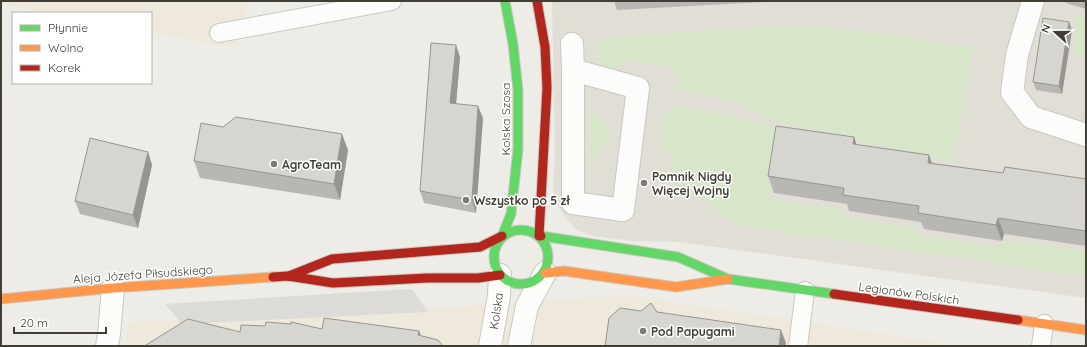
<svg xmlns="http://www.w3.org/2000/svg" width="1087" height="347" font-family="Quicksand,sans-serif">
<style>
.residential{fill:#e1ded5}
.commercial{fill:#efe9db}
.green{fill:#d7e6c9}
.parking{fill:#dcdbd7}
.lines{fill:none;stroke-linecap:round;stroke-linejoin:round}
.lane-casing{stroke:#c9c8c3;stroke-width:20}
.street-casing{stroke:#c9c8c3;stroke-width:24}
.fast-casing{stroke:#cbc9bf;stroke-width:11}
.slow-casing{stroke:#cbc9bf;stroke-width:11}
.jam-casing{stroke:#cbc9bf;stroke-width:11}
.lane{stroke:#fcfcfb;stroke-width:18}
.street{stroke:#fcfcfb;stroke-width:22}
.fast{stroke:#63d668;stroke-width:9}
.slow{stroke:#ff974d;stroke-width:9}
.jam{stroke:#b3261e;stroke-width:9}
.wall{fill:#b8b7b3}
.shaded-wall{fill:#969592}
.building{fill:#d6d5d0;stroke:#969592}
.poi-dot{fill:#7d7b73;stroke:#fff;stroke-width:1.5}
.labels{text-anchor:middle;dominant-baseline:central;stroke-width:3;stroke-linejoin:round;paint-order:stroke}
.street-label{font-size:12px;fill:#413e35;stroke:#fff}
.poi-label{font-size:12px;font-weight:bold;fill:#413e35;stroke:#fff;text-anchor:start}
</style>
<rect width="100%" height="100%" fill="#edece7"/>
<polygon class="residential" points="552,1 1086,1 1086,298 679,242 633,241 593,236 577,230 566,218 557,205 553,190 555,152"/>
<g class="commercial">
<polygon points="1,1 248,1 238,49 151,32 151,13 48,13 1,4"/>
<polygon points="627,295 963,346 125,346 130,322 434,308"/>
</g>
<g class="green">
<polygon points="1075,13 1086,16 1086,58 1074,54"/>
<path d="M824,26L974,47L953,163L768,119L750,110L744,103L675,89L676,68L625,60L611,77L598,71V40C673,30 749,28 824,26Z"/>
<polygon points="672,106 686,106 780,128 769,198 842,209 840,217 918,227 919,235 998,247 1008,240 1086,251 1086,277 739,225 670,180 671,157 661,146 661,118"/>
<polygon points="590,112 595,112 599,118 600,116 612,133 592,162 592,170 588,170"/>
</g>
<g class="parking">
<polygon points="1086,102 1086,127 1078,125"/>
<polygon points="412,289 428,312 182,324 165,304"/>
</g>
<g class="lines">
<defs>
<g id="lane">
<polyline points="219,33 392,1"/>
<polyline points="798,346 805,291"/>
<polyline points="1041,346 1044,324"/>
</g>
<g id="street">
<polyline points="1033,1 1017,55 1012,92 1031,117 1086,135"/>
<polyline points="572,44 573,70 573,203 623,210 638,88 573,70"/>
<polyline points="107,346 109,334 113,288"/>
<polyline points="490,346 499,296 500,275"/>
<polyline points="519,346 527,306 545,273"/>
</g>
<g id="fast">
<circle cx="521" cy="257" r="27"/>
<polyline points="502,236 511,214 518,149 518,90 513,44 505,1"/>
<polyline points="541,236 678,257 728,279 834,294"/>
</g>
<g id="slow">
<polyline points="545,273 564,271 676,287 728,279"/>
<polyline points="1,299 113,288 273,277"/>
<polyline points="1018,320 1086,330"/>
</g>
<g id="jam">
<polyline points="537,1 545,47 547,88 539,236 541,236"/>
<polyline points="289,276 332,259 480,247 502,236"/>
<polyline points="273,277 288,276 333,283 427,278 478,278 500,275"/>
<polyline points="834,294 1018,320"/>
</g>
</defs>
<use href="#lane" class="lane-casing"/>
<use href="#street" class="street-casing"/>
<use href="#fast" class="fast-casing"/>
<use href="#slow" class="slow-casing"/>
<use href="#jam" class="jam-casing"/>
<use href="#lane" class="lane"/>
<use href="#street" class="street"/>
<use href="#fast" class="fast"/>
<use href="#slow" class="slow"/>
<use href="#jam" class="jam"/>
</g>
<g class="wall">
<polygon points="614,1 766,1 766,2 617,10"/>
<polygon points="1065,1 1086,1 1086,9 1066,3"/>
<polygon points="1069,22 1072,30 1062,94 1036,90 1033,82"/>
<polygon points="460,57 456,104 483,118 476,213 424,203 420,191"/>
<polygon points="223,127 348,150 340,200 200,178 194,161"/>
<polygon points="854,137 856,145 929,155 932,163 1003,173 1086,179 1086,246 1004,234 1002,241 924,229 921,222 849,211 847,204 774,193 768,176"/>
<polygon points="148,152 152,165 138,228 80,214 75,201"/>
</g>
<g class="shaded-wall">
<polygon points="1069,22 1072,30 1062,94 1059,86"/>
<polygon points="456,45 460,57 455,116 450,103"/>
<polygon points="478,106 483,118 476,213 472,200"/>
<polygon points="342,134 348,150 340,200 334,184"/>
<polygon points="854,137 860,154 853,144"/>
<polygon points="148,152 152,165 138,228 133,215"/>
<polygon points="929,155 935,172 928,163"/>
<polygon points="998,218 1004,234 1002,241 996,225"/>
<polygon points="781,330 786,343 785,346 779,346"/>
<polygon points="419,331 425,345 418,335"/>
</g>
<g class="building">
<polygon points="1043,18 1069,22 1059,86 1033,82"/>
<polygon points="431,43 456,45 450,103 478,106 472,200 420,191"/>
<polygon points="236,117 342,134 334,184 194,161 201,123 223,127"/>
<polygon points="776,126 854,137 853,144 929,155 928,163 1003,173 1005,167 1086,179 1086,231 998,218 996,225 918,213 919,206 843,195 844,188 768,176"/>
<polygon points="90,138 148,152 133,215 75,201"/>
<polygon points="651,303 657,312 781,330 779,346 605,346 609,318 620,308 641,311"/>
<polygon points="324,318 419,331 418,335 438,340 443,346 146,346 146,345 188,319 240,332 241,325 265,326 266,322 291,324 291,322 322,329"/>
</g>
<g class="poi-dot">
<circle cx="274" cy="164" r="4"/>
<circle cx="644" cy="183" r="4"/>
<circle cx="466" cy="200" r="4"/>
<circle cx="643" cy="331" r="4"/>
</g>
<g class="labels">
<g class="street-label">
<text transform="translate(505 119) rotate(-90)">Kolska Szosa</text>
<text transform="translate(143 274) rotate(-4)">Aleja Józefa Piłsudskiego</text>
<text transform="translate(909 293) rotate(8)">Legionów Polskich</text>
<text transform="translate(496 311) rotate(-82)">Kolska</text>
</g>
<g class="poi-label">
<text x="282" y="164">AgroTeam</text>
<text x="652" y="176">Pomnik Nigdy<tspan x="652" dy="14">Więcej Wojny</tspan></text>
<text x="474" y="200">Wszystko po 5 zł</text>
<text x="651" y="331">Pod Papugami</text>
</g>
</g>
<rect width="1087" height="347" fill="none" stroke="#413e35" stroke-width="4"/>
<rect x="12" y="12" width="140" height="72" fill="#ffffff" stroke="#b3b2ae"/>
<rect x="20" y="25" width="20" height="6" fill="#63d668" stroke="#b3b2ae"/>
<text x="48" y="32" font-size="12" fill="#413e35">Płynnie</text>
<rect x="20" y="45" width="20" height="6" fill="#ff974d" stroke="#b3b2ae"/>
<text x="48" y="52" font-size="12" fill="#413e35">Wolno</text>
<rect x="20" y="65" width="20" height="6" fill="#b3261e" stroke="#b3b2ae"/>
<text x="48" y="72" font-size="12" fill="#413e35">Korek</text>
<g transform="translate(1055 32) rotate(291)" stroke="#ffffff" stroke-width="3" paint-order="stroke">
<path d="M0-3L7 15L0 10L-7 15Z" fill="#413e35"/>
<text y="-6" font-size="11" font-weight="bold" text-anchor="middle" fill="#413e35">N</text>
</g>
<path d="M14 327v6h92v-6" fill="none" stroke="#413e35" stroke-width="2"/>
<text x="20" y="327" font-size="12" fill="#413e35" stroke="#ffffff" stroke-width="3" paint-order="stroke">20 m</text>
</svg>
